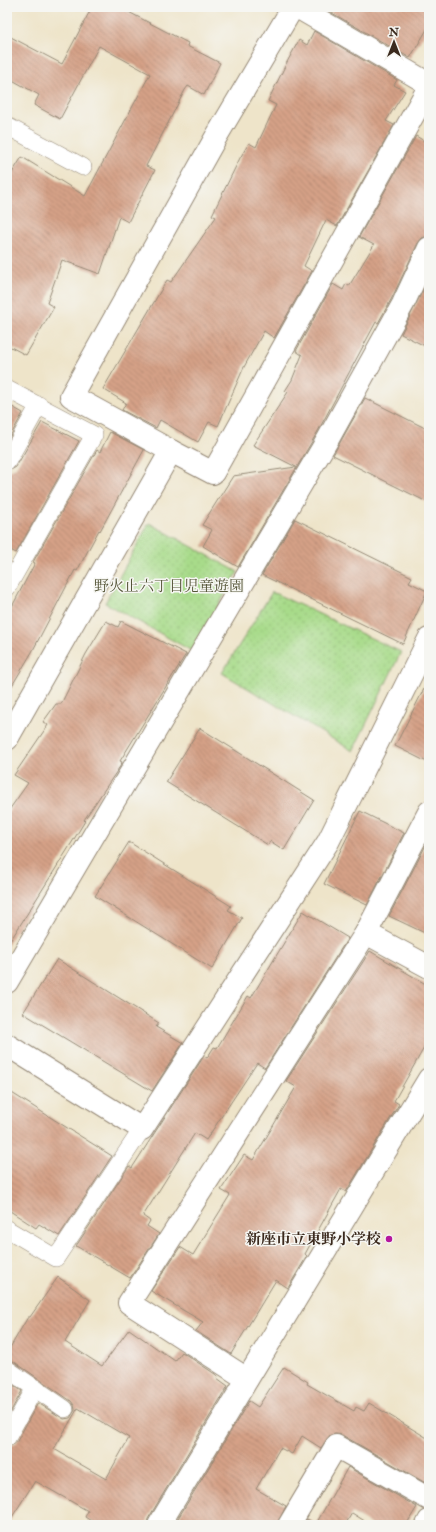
<svg xmlns="http://www.w3.org/2000/svg" width="436" height="1532" font-family="'IM FELL Double Pica','Noto Serif JP',serif">
<style>
.grass{fill:url(#grass-dots);stroke:#728254}
.building{fill:url(#building-back-hatch);fill-rule:evenodd}
.lines{fill:none;stroke-linecap:round;stroke-linejoin:round}
.lane-casing{stroke:#948774;stroke-width:18}
.street-casing{stroke:#948774;stroke-width:24}
.lane{stroke:#fff;stroke-width:17}
.street{stroke:#fff;stroke-width:22}
.poi-dot{fill:#b5179e;stroke:#f6f6f2;stroke-width:1.5}
.labels{text-anchor:middle;dominant-baseline:central;stroke-width:3;stroke-linejoin:round;paint-order:stroke}
.park-label{font-size:15px;fill:#565639;stroke:#f6f6f2}
.poi-label{font-size:15px;font-weight:bold;fill:#3b2a1e;stroke:#f6f6f2;text-anchor:end}
</style>
<defs>
<pattern id="grass-dots" width="8" height="8" patternUnits="userSpaceOnUse"><rect width="8" height="8" fill="#a8db8a"/><path d="M2 2h.1M6 6h.1" fill="none" stroke="#92bc77" stroke-width="1.8" stroke-linecap="round"/></pattern>
<pattern id="building-back-hatch" width="6" height="6" patternUnits="userSpaceOnUse"><rect width="6" height="6" fill="#d5a187"/><path d="M-1 5l2 2M0 0l6 6M5-1l2 2" fill="none" stroke="#ae836e"/></pattern>
</defs>
<rect width="100%" height="100%" fill="#f6f6f2"/>
<filter id="ink" filterUnits="userSpaceOnUse"><feTurbulence type="fractalNoise" baseFrequency=".025" numOctaves="2"/><feDisplacementMap in="SourceGraphic" scale="8" xChannelSelector="R" yChannelSelector="G"/><feConvolveMatrix kernelMatrix="1 2 1 2 8 2 1 2 1" color-interpolation-filters="sRGB"/></filter>
<filter id="wash" filterUnits="userSpaceOnUse"><feTurbulence type="fractalNoise" baseFrequency=".012" numOctaves="4" result="noise"/><feDisplacementMap in="SourceGraphic" scale="16" xChannelSelector="R" yChannelSelector="G"/><feGaussianBlur stdDeviation="0.9" result="paint"/><feColorMatrix in="noise" values="0 0 0 0 0 0 0 0 0 0 0 0 0 0 0 0 0 1.4 0 .05"/><feComposite in="paint" operator="in"/></filter>
<g filter="url(#wash)">
<rect width="100%" height="100%" fill="#eee4c9"/>
<g class="grass">
<polygon points="149,523 238,572 192,651 105,603"/>
<polygon points="272,592 401,652 353,751 222,673"/>
</g>
<g id="blocks">
<g class="building">
<polygon points="92,7 119,7 188,43 187,46 220,63 204,95 188,86 185,90 146,166 155,170 128,222 119,217 100,274 62,260 47,303 54,307 26,355 7,345 7,181 22,157 85,196 150,74 99,46 60,119 34,105 39,95 7,77 7,35 62,64"/>
<polygon points="325,7 429,7 429,26 410,58 325,9"/>
<polygon points="314,31 397,80 394,85 405,91 386,121 394,125 337,226 326,220 304,266 312,271 274,338 264,331 244,367 218,426 209,422 198,442 160,420 156,428 122,410 126,403 103,389 167,280 171,282 216,217 212,215 240,158 249,143 256,147 276,105 268,101 286,64 299,40 307,45"/>
<polygon points="416,136 429,144 429,236 422,238 418,243 392,298 378,323 376,322 317,433 238,567 203,546 212,530 202,525 233,476 296,467 253,445 288,392 285,391 292,380 302,355 296,351 333,284 343,290 346,284 349,286 374,245 359,237"/>
<polygon points="429,278 429,348 401,334"/>
<polygon points="365,398 429,430 429,503 333,455"/>
<polygon points="7,404 23,413 7,442"/>
<polygon points="42,422 79,441 16,553 7,548 7,472 16,467"/>
<polygon points="110,432 144,450 100,531 99,530 77,571 75,570 32,652 7,694 7,616 35,563 33,562 97,450 100,452"/>
<polygon points="295,519 412,577 409,582 427,591 403,644 262,575"/>
<polygon points="106,621 118,627 121,621 186,654 120,761 122,762 121,765 84,820 85,821 71,844 7,946 7,813 28,783 14,775 48,725 43,722 56,704 61,704 86,654"/>
<polygon points="429,679 429,763 395,746"/>
<polygon points="200,728 314,800 284,850 270,841 268,845 166,782"/>
<polygon points="360,811 404,833 367,905 324,884"/>
<polygon points="129,842 231,906 228,910 242,918 212,969 95,896"/>
<polygon points="426,845 429,846 429,935 389,916"/>
<polygon points="303,911 348,938 265,1068 257,1063 206,1140 195,1133 143,1216 150,1221 147,1226 159,1234 130,1278 76,1246 129,1166 132,1168 204,1056 207,1058 214,1047 217,1048 248,996 251,998"/>
<polygon points="370,951 429,986 429,1039 394,1101 399,1104 346,1192 341,1189 305,1254 307,1256 288,1288 276,1280 231,1354 196,1331 203,1322 151,1291 180,1247 193,1255 230,1195 221,1190 244,1155 253,1160 296,1087 286,1081"/>
<polygon points="57,959 159,1023 156,1027 183,1043 152,1091 23,1013"/>
<polygon points="7,1090 112,1156 59,1236 39,1224 36,1228 7,1209"/>
<path d="M58,1277L90,1300L65,1342L102,1366L129,1329L175,1361L182,1352L218,1376L217,1378L228,1386L148,1519L147,1525H97L85,1517L88,1511L35,1481L7,1525V1448L16,1443L38,1403L64,1419L70,1418L75,1410L74,1405L71,1401L13,1361L7,1359V1353L28,1317H30ZM78,1408L129,1438L106,1479L54,1449Z"/>
<polygon points="284,1367 308,1382 307,1384 354,1411 356,1407 364,1411 369,1403 429,1439 429,1485 342,1435 336,1434 330,1435 321,1448 302,1436 292,1454 280,1448 256,1489 286,1506 277,1525 174,1525 249,1401 258,1407"/>
<polygon points="7,1381 22,1391 7,1418"/>
<polygon points="348,1467 417,1507 406,1525 371,1525 352,1513 345,1525 304,1525 307,1519 316,1524"/>
</g>
</g>
</g>
<g filter="url(#ink)">
<use href="#blocks" fill-opacity="0" stroke="#948774" stroke-width="1"/>
<g class="lines">
<defs>
<g id="lane">
<polyline points="7,126 83,167"/>
<polyline points="7,389 94,435 7,588"/>
<polyline points="7,462 39,405"/>
<polyline points="7,1229 56,1258 142,1129"/>
<polyline points="7,1369 65,1409"/>
<polyline points="7,1438 35,1388"/>
</g>
<g id="street">
<polyline points="297,7 429,84"/>
<polyline points="171,451 213,473 429,87"/>
<polyline points="7,739 171,451 71,396 216,137 293,7"/>
<polyline points="366,933 429,967"/>
<polyline points="7,982 328,439 403,304 429,248"/>
<polyline points="7,1045 142,1129 328,842 429,639"/>
<polyline points="247,1379 129,1303 366,933 429,812"/>
<polyline points="159,1525 429,1079"/>
<polyline points="289,1525 336,1446 429,1499"/>
<polyline points="427,1525 429,1521"/>
</g>
</defs>
<use href="#lane" class="lane-casing"/>
<use href="#street" class="street-casing"/>
<use href="#lane" class="lane"/>
<use href="#street" class="street"/>
</g>
</g>
<circle class="poi-dot" cx="389" cy="1239" r="4"/>
<g class="labels">
<g class="park-label">
<text x="169" y="586">野火止六丁目児童遊園</text>
</g>
<g class="poi-label">
<text x="381" y="1239">新座市立東野小学校</text>
</g>
</g>
<rect width="436" height="1532" fill="none" stroke="#f6f6f2" stroke-width="24"/>
<g transform="translate(394 42)" stroke="#f6f6f2" stroke-width="3" paint-order="stroke">
<path d="M0-3L7 15L0 10L-7 15Z" fill="#3b2a1e"/>
<text y="-6" font-size="11" font-weight="bold" text-anchor="middle" fill="#3b2a1e">N</text>
</g>
</svg>
